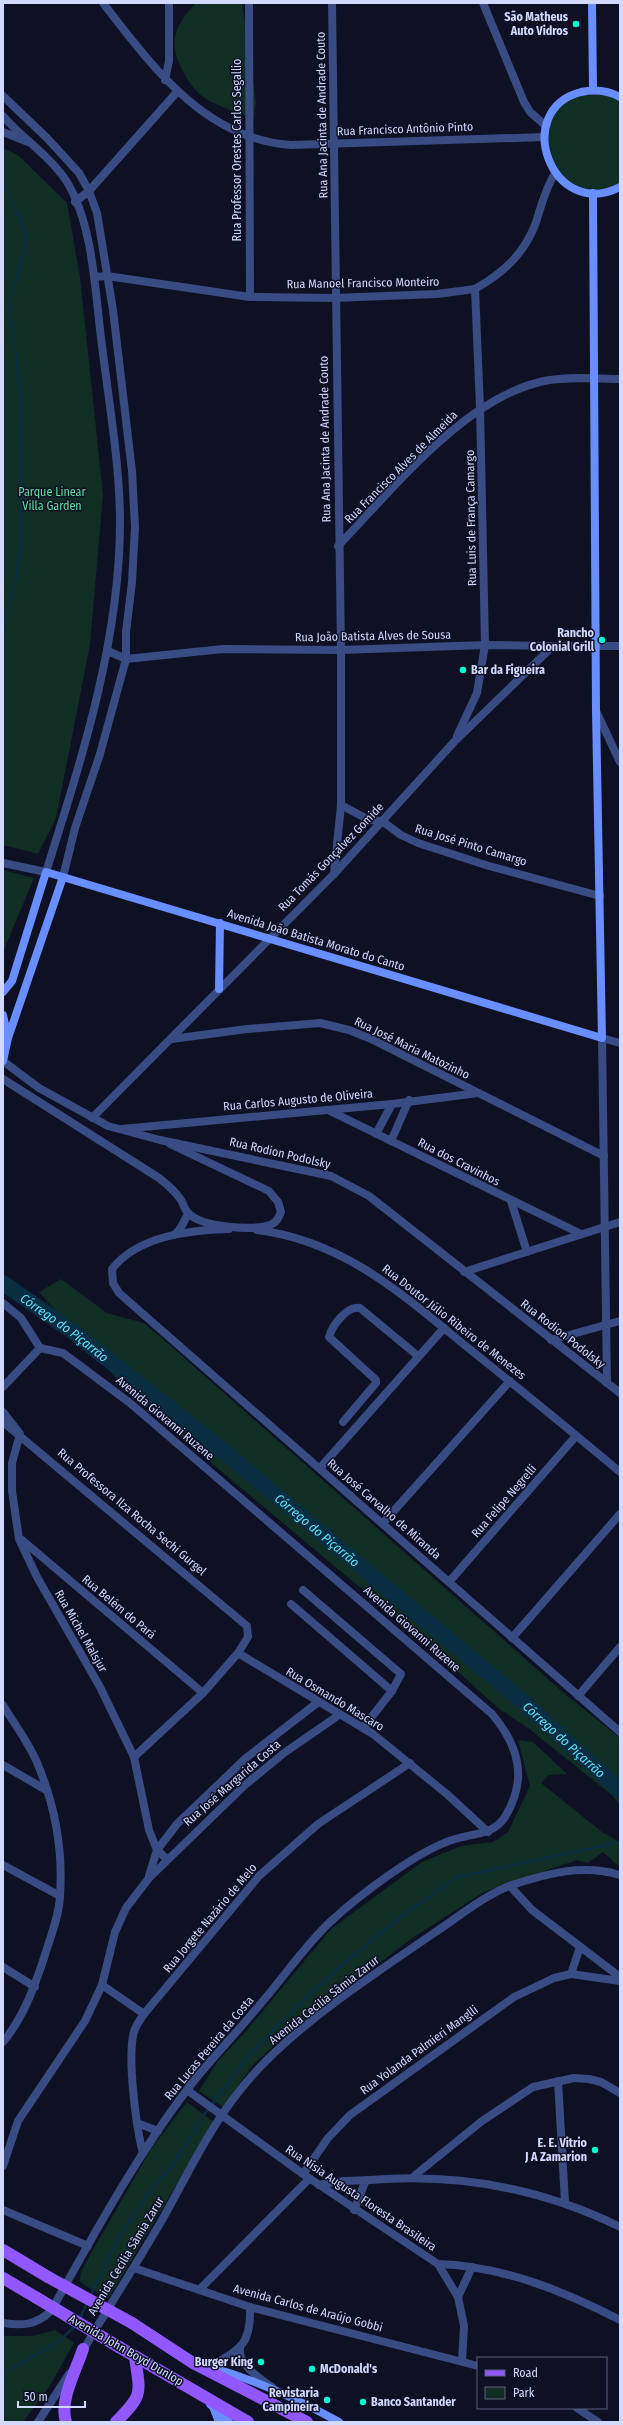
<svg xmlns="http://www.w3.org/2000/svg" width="623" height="2425" font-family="'Fira Sans Condensed',sans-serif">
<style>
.green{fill:#112e25}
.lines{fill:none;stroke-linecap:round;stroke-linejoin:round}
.stream{stroke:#092e42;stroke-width:2.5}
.river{stroke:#092e42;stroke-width:16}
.minor{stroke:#394b83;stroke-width:8}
.tertiary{stroke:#394b83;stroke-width:8}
.secondary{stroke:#688eff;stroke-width:8}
.primary{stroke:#9258ff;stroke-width:12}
.primary-bridge{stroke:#9258ff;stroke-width:12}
.poi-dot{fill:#00fccf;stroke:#0e1024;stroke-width:1.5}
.labels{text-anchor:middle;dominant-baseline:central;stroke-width:3;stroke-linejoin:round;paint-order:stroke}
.poi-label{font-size:12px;font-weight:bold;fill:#d1d9ff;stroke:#0e1024;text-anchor:end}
.street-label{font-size:12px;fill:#d1d9ff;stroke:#0e1024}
.park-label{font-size:12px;fill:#5ce09a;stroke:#0e1024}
.water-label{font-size:13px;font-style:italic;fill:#5fe2ff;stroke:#0e1024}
</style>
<rect width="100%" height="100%" fill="#0e1024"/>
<g class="green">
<path d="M196,3H242L256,102L254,119C239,113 223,108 208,100C191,91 171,57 175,37C178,24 187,12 196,3Z"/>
<polygon points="593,89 620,97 620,187 614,190 581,191 555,173 546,126 562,102"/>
<polygon points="3,148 19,156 67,203 80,277 103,495 90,645 56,818 38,854 3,845"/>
<polygon points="3,870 34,878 3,952"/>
<polygon points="61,1279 107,1313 144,1323 164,1340 565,1694 620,1738 620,1805 613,1796 528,1728 498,1708 425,1642 173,1431 113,1375 39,1292"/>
<polygon points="518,1740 533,1742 567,1774 549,1775 541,1783 602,1832 620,1842 620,1867 603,1852 588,1863 577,1860 484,1892 414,1937 297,2025 253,2065 223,2107 199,2091 218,2061 247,2030 331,1929 422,1862 461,1846 493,1842 508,1832 530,1786"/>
<polygon points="187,2102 214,2122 108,2299 80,2282 81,2271 151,2149"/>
<polygon points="55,2330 74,2343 49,2387 23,2422 3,2422 3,2336 33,2336"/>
</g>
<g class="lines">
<g class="stream">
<polyline points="3,184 27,234 23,257 9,303 21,395 22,538 15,584 3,631"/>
<polyline points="90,2297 119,2237 149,2192 173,2165 203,2116 245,2060 291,2012 347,1961 410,1910 458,1877 620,1842"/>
<polyline points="79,2320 87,2303"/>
<polyline points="3,2381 8,2371 58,2342 75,2326"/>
</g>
<path class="river" id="s1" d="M3,1283L72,1331L210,1440L522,1701L620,1790"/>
<g class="minor">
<path d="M103,3C152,66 204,139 291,145L544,137"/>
<polyline points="249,3 250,297"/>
<polyline points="332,3 341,650 341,805 334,874"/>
<polyline points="165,80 169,61 169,3"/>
<polyline points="3,132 28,142"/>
<polyline points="75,202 89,191 177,92"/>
<polyline points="94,277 107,276 250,297 334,298 437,294 475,289"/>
<path d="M338,546C393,489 464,398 544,381C568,376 596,379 620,379"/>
<polyline points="596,646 620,646"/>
<polyline points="108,651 126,659 223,649 341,650 485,645 553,646"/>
<polyline points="596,711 620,762"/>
<polyline points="341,805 369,820 382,821 401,835 418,843 489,866 600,896"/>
<polyline points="172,1039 247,1029 320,1023 349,1030 371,1039 604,1156"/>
<polyline points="328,1110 581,1234"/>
<polyline points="122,1129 392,1104 478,1093"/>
<polyline points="376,1134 392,1104"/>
<polyline points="391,1141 409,1100"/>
<polyline points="511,1201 527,1252"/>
<path d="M229,1229C189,1230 138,1236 112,1269L113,1283L119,1293L620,1732"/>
<polyline points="174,1235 180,1229 188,1214"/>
<polyline points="464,1272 620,1222"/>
<polyline points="3,1303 21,1318 40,1348"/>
<polyline points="551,1340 620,1321"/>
<polyline points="3,1387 40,1348"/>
<polyline points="3,1412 20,1434 12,1463 12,1491 19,1539 37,1577 100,1687 134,1757 149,1830 157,1850 167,1859"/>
<polyline points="3,1422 247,1626 248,1637 238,1653 203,1693 134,1757"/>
<path d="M343,1422L376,1383V1380L329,1337C332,1326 347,1305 360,1308L418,1356"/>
<polyline points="320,1468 444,1328"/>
<polyline points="383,1523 510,1381"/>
<polyline points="22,1540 203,1693"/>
<polyline points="449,1582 576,1436"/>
<polyline points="303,1590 401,1674 392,1691 363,1728"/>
<polyline points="291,1604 392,1691"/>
<polyline points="512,1638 620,1514"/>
<polyline points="238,1653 373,1734 448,1795 488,1832"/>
<polyline points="578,1696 620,1647"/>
<path d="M3,1705C14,1724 30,1744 38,1765C55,1806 63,1852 60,1896C59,1917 50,1938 44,1958C34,1988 23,2018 3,2042"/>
<polyline points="3,1765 46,1790"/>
<polyline points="3,1865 60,1896"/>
<polyline points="149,1876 157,1850 177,1824 246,1758 317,1703"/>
<polyline points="510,1886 532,1910 620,1977"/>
<polyline points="3,1967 35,1987"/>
<polyline points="571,1974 580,1947"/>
<polyline points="102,1985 144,2014"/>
<polyline points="558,2081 565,2202"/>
<polyline points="187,2090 303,2174 438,2264 458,2297 464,2326 462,2361"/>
<polyline points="137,2123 158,2131"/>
<path d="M143,2153C136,2127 128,2062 133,2036C134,2028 139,2021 144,2014L259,1876L318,1824L410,1763"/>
<polyline points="3,2166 18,2121 85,2021 102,1985 115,1932 126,1908 149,1878 245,1785 284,1753 339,1715"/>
<polyline points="303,2174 328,2138 350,2115 514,1997 554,1978 571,1974 620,1981"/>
<polyline points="414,2176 482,2121 533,2087 574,2078 589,2079 601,2082 620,2093"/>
<path d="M319,2185C336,2180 353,2181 370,2180C458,2173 541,2188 620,2227"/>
<polyline points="3,2210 88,2246"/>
<polyline points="354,2210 366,2180"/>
<path d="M438,2264C502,2266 564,2291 620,2320"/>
<polyline points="134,2268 250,2307 478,2366"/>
<polyline points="199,2290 309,2179"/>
<polyline points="458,2297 472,2267"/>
<path d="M3,2323C23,2326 36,2325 51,2311C93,2236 134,2160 186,2091C207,2063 233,2037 256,2009C281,1981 302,1949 329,1923C358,1896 418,1850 455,1839C474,1833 493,1835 505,1817C528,1779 519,1746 492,1714L130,1403L63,1353L40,1348"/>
<path d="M240,2349C238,2365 261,2379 273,2388"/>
<path d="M81,2354C107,2309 136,2265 162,2220C187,2176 209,2128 241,2089C287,2030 372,1976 434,1933C457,1918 486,1894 512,1885C548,1873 583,1864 620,1875"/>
<path d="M209,2367C240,2349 251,2346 250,2307"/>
<polyline points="577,2408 598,2422"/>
<polyline points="38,2422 69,2374"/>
</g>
<g class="tertiary">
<polyline points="483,3 524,102 530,112 546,126"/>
<polyline points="3,96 47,138 79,173 89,191 97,213 113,310 132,471 135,527 132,582 126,632 126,659 100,754 75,828 63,877"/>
<path d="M3,116C23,139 50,156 67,182C93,225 95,290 101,338C108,397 119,457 120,517C121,638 82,758 46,872L3,863"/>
<path d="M457,736L477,693L485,645L480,408L475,289C503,273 523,255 535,225C541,207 545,189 555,173"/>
<polyline points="3,1061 39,1088 108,1126 160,1140 331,1176 369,1196 620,1393"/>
<path d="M3,1079L159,1178C168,1185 175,1191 181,1200C183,1204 185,1210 188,1213C201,1227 255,1232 272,1224C277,1222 279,1217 281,1212L278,1202L269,1191L170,1144"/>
<polyline points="92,1118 334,874 454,742 553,646 596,646"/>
<path d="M257,1230C346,1241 405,1297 472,1351C522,1391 571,1431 620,1472"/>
<polyline points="607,1383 602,1038 620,1043"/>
</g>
<g class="secondary">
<polyline points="592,3 593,90"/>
<path d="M620,97C607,90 595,89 581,92C511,110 552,222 620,187"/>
<polyline points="219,989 220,923"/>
<polyline points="3,992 12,981 46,872 602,1038 596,711 593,193"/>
<polyline points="3,1015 8,1038 3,1061"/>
<polyline points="8,1038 63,877"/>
<path d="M210,2367C256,2380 298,2399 339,2422"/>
<polyline points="210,2404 229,2422"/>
<polyline points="214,2409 219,2422"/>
</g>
<g class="primary">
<polyline points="3,2250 48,2277"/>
<polyline points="3,2278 37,2298"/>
<polyline points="132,2323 193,2363 307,2422"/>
<polyline points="119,2347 248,2422"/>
<path d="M66,2422C59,2400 76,2371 83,2349"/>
<path d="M116,2422C144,2394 140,2394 135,2357"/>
</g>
<g class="primary-bridge">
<polyline points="48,2277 132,2323"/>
<polyline points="37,2298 119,2347"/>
</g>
</g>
<g class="poi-dot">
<circle cx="576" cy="24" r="4"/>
<circle cx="602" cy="640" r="4"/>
<circle cx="463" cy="670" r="4"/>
<circle cx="595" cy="2150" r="4"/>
<circle cx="261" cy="2362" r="4"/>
<circle cx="312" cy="2369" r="4"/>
<circle cx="327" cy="2400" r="4"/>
<circle cx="363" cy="2402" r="4"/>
</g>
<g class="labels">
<g class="poi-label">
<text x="568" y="17">São Matheus<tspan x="568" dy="14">Auto Vidros</tspan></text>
<text x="594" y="633">Rancho<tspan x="594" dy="14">Colonial Grill</tspan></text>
<text x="471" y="670" text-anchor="start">Bar da Figueira</text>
<text x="587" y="2143">E. E. Vitrio<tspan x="587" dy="14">J A Zamarion</tspan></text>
<text x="253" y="2362">Burger King</text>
<text x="320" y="2369" text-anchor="start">McDonald's</text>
<text x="319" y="2393">Revistaria<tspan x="319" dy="14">Campineira</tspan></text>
<text x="371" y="2402" text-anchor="start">Banco Santander</text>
</g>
<g class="street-label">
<text transform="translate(322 115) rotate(-91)">Rua Ana Jacinta de Andrade Couto</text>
<text transform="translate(405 129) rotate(-2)">Rua Francisco Antônio Pinto</text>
<text transform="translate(237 150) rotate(-90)">Rua Professor Orestes Carlos Segallio</text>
<text transform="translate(363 283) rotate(-1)">Rua Manoel Francisco Monteiro</text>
<text transform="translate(325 439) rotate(-91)">Rua Ana Jacinta de Andrade Couto</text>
<text transform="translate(401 467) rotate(-45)">Rua Francisco Alves de Almeida</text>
<text transform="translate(471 518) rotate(-91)">Rua Luis de França Camargo</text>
<text transform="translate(373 636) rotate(-1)">Rua João Batista Alves de Sousa</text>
<text transform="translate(471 845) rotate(17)">Rua José Pinto Camargo</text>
<text transform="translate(331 857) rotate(-46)">Rua Tomás Gonçalvez Gomide</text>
<text transform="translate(316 940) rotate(17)">Avenida João Batista Morato do Canto</text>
<text transform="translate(412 1048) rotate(26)">Rua José Maria Matozinho</text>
<text transform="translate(298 1100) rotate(-5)">Rua Carlos Augusto de Oliveira</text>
<text transform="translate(280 1153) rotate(13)">Rua Rodion Podolsky</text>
<text transform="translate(459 1162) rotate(27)">Rua dos Cravinhos</text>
<text transform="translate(454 1322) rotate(38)">Rua Doutor Júlio Ribeiro de Menezes</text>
<text transform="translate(563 1334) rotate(38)">Rua Rodion Podolsky</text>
<text transform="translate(165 1418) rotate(40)">Avenida Giovanni Ruzene</text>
<text transform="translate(504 1501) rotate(-49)">Rua Felipe Negrelli</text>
<text transform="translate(384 1509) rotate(41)">Rua José Carvalho de Miranda</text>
<text transform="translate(132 1512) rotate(40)">Rua Professora Ilza Rocha Sechi Gurgel</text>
<text transform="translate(119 1607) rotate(40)">Rua Belém do Pará</text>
<text transform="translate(412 1629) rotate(41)">Avenida Giovanni Ruzene</text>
<text transform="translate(81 1631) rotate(60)">Rua Michel Malsjur</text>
<text transform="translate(335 1699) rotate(31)">Rua Osmando Mascaro</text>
<text transform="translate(232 1783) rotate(-41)">Rua José Margarida Costa</text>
<text transform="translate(210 1918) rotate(-50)">Rua Jorgete Nazário de Melo</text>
<text transform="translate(324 2000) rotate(-38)">Avenida Cecília Sâmia Zarur</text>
<text transform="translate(209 2048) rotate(-50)">Rua Lucas Pereira da Costa</text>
<text transform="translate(419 2050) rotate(-36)">Rua Yolanda Palmieri Manglli</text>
<text transform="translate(361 2198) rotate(34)">Rua Nísia Augusta Floresta Brasileira</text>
<text transform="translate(126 2256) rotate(-59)">Avenida Cecília Sâmia Zarur</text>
<text transform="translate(308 2308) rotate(15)">Avenida Carlos de Araújo Gobbi</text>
<text transform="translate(126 2350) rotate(30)">Avenida John Boyd Dunlop</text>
</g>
<g class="park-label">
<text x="52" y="492">Parque Linear<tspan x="52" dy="14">Villa Garden</tspan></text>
</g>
<g class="water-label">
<text stroke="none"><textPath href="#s1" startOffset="76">Córrego do Piçarrão</textPath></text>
<text stroke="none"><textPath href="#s1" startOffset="400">Córrego do Piçarrão</textPath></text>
<text stroke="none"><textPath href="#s1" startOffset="724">Córrego do Piçarrão</textPath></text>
</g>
</g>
<rect width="623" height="2425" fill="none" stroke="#d1d9ff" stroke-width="8"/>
<rect x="477" y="2357" width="130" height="52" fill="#0e1024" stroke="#5c607c"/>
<rect x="485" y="2370" width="20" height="6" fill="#9258ff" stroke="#5c607c"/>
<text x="513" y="2377" font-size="12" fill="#d1d9ff">Road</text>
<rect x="485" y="2387" width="20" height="12" fill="#112e25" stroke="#5c607c"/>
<text x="513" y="2397" font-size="12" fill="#d1d9ff">Park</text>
<path d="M18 2401v6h67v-6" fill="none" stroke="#d1d9ff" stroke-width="2"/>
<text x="24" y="2401" font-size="12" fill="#d1d9ff" stroke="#0e1024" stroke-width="3" paint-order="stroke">50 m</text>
</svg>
